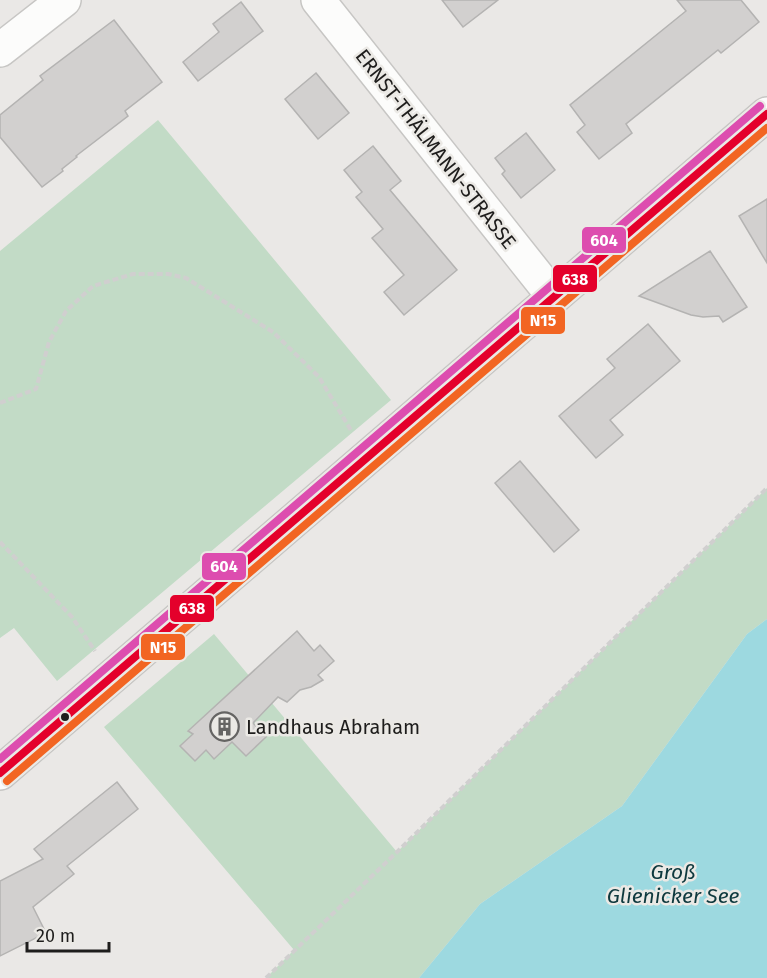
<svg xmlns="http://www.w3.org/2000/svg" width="767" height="978" font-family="'Fira Sans',sans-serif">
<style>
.green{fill:#c2dbc6}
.water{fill:#9dd9e0}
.building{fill:#d2d0cf;stroke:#b4b3b2;stroke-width:1.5}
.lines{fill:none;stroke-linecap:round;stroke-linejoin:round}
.minor-casing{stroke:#c7c6c4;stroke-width:36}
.path{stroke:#d0cfcf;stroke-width:4;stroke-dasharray:6 3;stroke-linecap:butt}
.minor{stroke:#fcfcfb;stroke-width:33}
.bus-1-casing{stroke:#ebe9e5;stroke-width:12}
.bus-2-casing{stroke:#ebe9e5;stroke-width:12}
.bus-3-casing{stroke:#ebe9e5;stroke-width:12}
.bus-1{stroke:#e4002b;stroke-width:8}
.bus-2{stroke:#f26522;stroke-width:8}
.bus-3{stroke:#dd4daf;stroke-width:8}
.bus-dot{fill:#1e1d1c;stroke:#ebe9e5;stroke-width:2}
.labels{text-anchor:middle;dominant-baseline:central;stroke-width:5;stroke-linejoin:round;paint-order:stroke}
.street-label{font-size:20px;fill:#1e1d1c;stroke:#ebe9e5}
.poi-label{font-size:20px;fill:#1e1d1c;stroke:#ebe9e5;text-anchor:start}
.water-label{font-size:21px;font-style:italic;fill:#0e393e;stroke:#ebe9e5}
.line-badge{stroke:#ebe9e5;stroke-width:2}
.badge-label{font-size:16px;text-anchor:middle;font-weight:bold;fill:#fff}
</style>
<rect width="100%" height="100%" fill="#eae8e6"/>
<g class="green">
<polygon points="158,120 391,400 57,681 14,628 0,638 0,251"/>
<polygon points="767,488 767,619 747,634 622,806 480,904 419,978 266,978 294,950 104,727 214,634 397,852"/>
</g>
<polygon class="water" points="767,619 767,978 419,978 480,904 622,806 747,634"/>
<g class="building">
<polygon points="442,0 498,0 463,27"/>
<polygon points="677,0 741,0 759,22 721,53 718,50 626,124 632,133 599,159 577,132 585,125 570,105 686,11"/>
<polygon points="241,2 263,31 198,81 183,62 219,32 213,24"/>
<polygon points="114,20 162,82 125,111 128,116 76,156 77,157 62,169 63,171 42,187 0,137 0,115 43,80 40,76"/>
<polygon points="316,73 349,113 318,139 285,99"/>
<polygon points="526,133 555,170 521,198 502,174 505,171 495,158"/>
<polygon points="373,146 401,181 390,190 457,270 404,315 384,292 404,275 372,238 383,229 356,197 362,192 344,170"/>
<polygon points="767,199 767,263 739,216"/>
<polygon points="710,251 747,307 723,322 719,316 703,317 691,315 639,296"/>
<polygon points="648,324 680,361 610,420 623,435 596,458 559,416 615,368 607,359"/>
<polygon points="520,461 579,530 554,552 495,483"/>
<polygon points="297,631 314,651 320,645 334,661 318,675 323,680 311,687 300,690 287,702 278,697 253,723 266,737 246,756 232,742 214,759 206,750 195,761 180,746 193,734 188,731"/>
<polygon points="117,782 138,809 67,866 74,874 33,907 46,933 0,956 0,881 43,859 34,849"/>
</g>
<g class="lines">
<defs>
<g id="minor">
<polyline points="318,0 554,297"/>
<polyline points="0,50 64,0"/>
<polyline points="0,773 767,114"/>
</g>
</defs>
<use href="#minor" class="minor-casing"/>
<g class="path">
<polyline points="0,403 36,389 49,342 66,311 93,286 133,274 168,274 186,278 273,332 319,377 352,432"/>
<polyline points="0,542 72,617 95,651"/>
<polyline points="266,978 397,852 767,488"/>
</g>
<use href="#minor" class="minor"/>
<defs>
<polyline id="bus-1" points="0,773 767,114"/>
<polyline id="bus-2" points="7,781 767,128"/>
<polyline id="bus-3" points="0,759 760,106"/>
</defs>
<use href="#bus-1" class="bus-1-casing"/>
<use href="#bus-2" class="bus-2-casing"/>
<use href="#bus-3" class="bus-3-casing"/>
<use href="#bus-1" class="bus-1"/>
<use href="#bus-2" class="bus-2"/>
<use href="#bus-3" class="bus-3"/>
</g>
<defs>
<symbol id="building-ring" viewBox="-11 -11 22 22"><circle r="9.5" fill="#ebe9e5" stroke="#656463" stroke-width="1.5"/><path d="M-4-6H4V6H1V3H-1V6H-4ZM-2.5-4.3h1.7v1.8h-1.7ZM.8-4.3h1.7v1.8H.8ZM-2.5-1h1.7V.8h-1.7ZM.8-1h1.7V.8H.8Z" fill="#656463"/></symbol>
</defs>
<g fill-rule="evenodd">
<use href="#building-ring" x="208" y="710" width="33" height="33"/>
</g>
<circle class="bus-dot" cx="65" cy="717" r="5"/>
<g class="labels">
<g class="street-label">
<text transform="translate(436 149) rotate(52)">ERNST-THÄLMANN-STRASSE</text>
</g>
<g class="poi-label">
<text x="246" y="727">Landhaus Abraham</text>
</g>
<g class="water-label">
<text x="673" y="872">Groß<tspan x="673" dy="24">Glienicker See</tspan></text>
</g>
</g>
<g class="line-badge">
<rect x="581" y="226" width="46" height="28" rx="6" fill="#dd4daf"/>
<rect x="552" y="264" width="46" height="29" rx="6" fill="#e4002b"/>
<rect x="520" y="306" width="46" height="29" rx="6" fill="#f26522"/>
<rect x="201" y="552" width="46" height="29" rx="6" fill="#dd4daf"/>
<rect x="169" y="594" width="46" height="29" rx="6" fill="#e4002b"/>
<rect x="140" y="633" width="46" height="28" rx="6" fill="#f26522"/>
</g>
<g class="badge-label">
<text x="604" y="246">604</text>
<text x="575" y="285">638</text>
<text x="543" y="326">N15</text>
<text x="224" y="572">604</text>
<text x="192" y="614">638</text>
<text x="163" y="653">N15</text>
</g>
<path d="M27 942v9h82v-9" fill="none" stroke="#1e1d1c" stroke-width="3"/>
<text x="36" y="942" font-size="18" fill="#1e1d1c" stroke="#ebe9e5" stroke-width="4.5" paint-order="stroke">20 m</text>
</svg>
